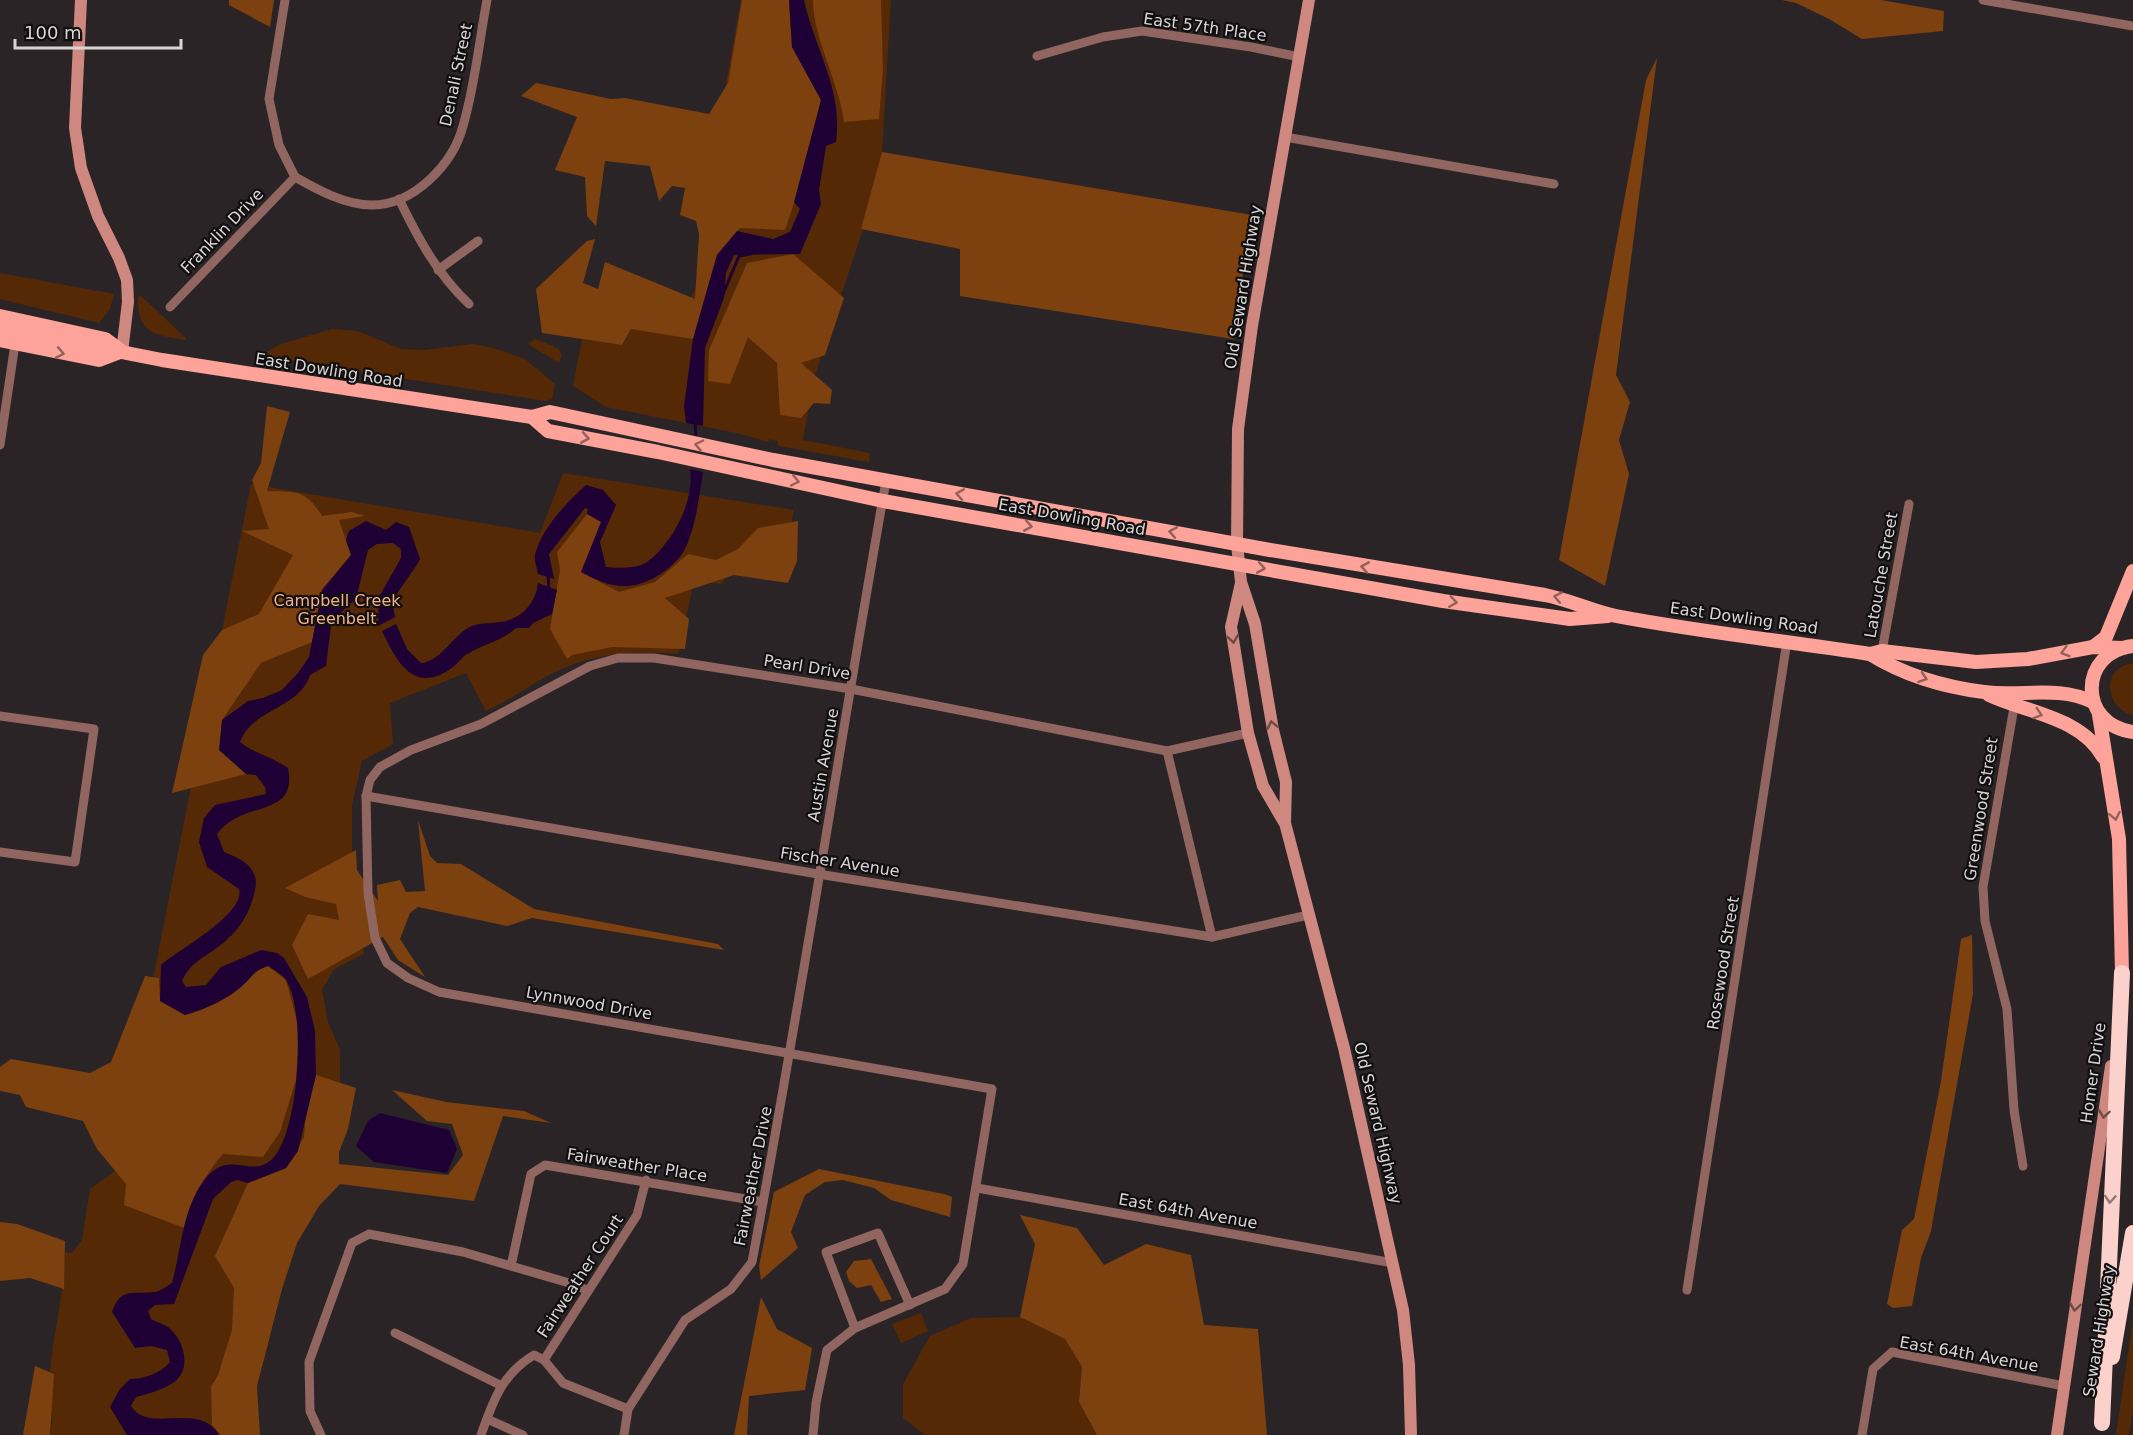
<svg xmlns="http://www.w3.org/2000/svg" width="2133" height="1435" font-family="'DejaVu Sans',sans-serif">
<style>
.green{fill:#552905}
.forest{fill:#7d400f}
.water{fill:#1f0035}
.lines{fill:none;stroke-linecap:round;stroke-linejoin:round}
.stream{stroke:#1f0035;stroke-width:3}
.street{stroke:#916560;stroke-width:9}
.secondary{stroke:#ce8880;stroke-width:12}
.primary{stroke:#fda399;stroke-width:14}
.highway{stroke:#fdd1cb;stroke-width:16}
.oneway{stroke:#93605b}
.oneway2{stroke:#704b48}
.oneway3{stroke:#937976}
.labels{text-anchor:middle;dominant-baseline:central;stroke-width:4.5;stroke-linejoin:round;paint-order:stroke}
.street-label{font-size:16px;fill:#d9d5d6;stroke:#110e0f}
.park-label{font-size:16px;fill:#f3b288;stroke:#110e0f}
</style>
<rect width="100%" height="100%" fill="#2b2426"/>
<g class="green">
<polygon points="741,0 891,0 882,152 862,232 814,378 803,440 870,453 869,462 779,446 777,441 769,439 768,442 741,434 606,407 573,386 582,339 622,345 631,329 684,315 700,277 719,123"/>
<polygon points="0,273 114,294 110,309 99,323 0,299"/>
<path d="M141,296L186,338V340C155,335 137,334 138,297Z"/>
<polygon points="332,329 358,331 401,349 424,350 473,344 493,348 525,359 555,384 552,399 546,401 259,356 281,344"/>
<polygon points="534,339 558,348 562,355 559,363 528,344"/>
<path d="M563,473L794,510L779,578L730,568L722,584L694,581L678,654C636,650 593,653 555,672C531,684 510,700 486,711L466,673L390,703L393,744L362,761L352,805V873L364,954L334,969L322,990L328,1022L340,1050V1087L348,1129L289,1237L268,1345L257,1386L250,1435H50C55,1413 48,1393 50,1371C54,1331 64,1292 65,1252L72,1253L82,1240L90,1189L115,1171L251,484L540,533Z"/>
<path d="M2133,663V715C2104,708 2101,667 2133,663Z"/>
<polygon points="921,1313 928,1331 901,1343 892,1324"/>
<polygon points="1020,1317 1065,1339 1082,1367 1079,1402 1097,1435 925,1435 903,1418 903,1384 930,1336 971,1318"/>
<polygon points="2133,1320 2133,1409 2129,1435 2116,1435"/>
</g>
<g class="forest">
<polygon points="229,0 274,0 270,27 229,5"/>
<polygon points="742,0 789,0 792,47 821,100 803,177 785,230 740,228 717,255 693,339 631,329 622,345 542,333 536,289 587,241 595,239 583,283 598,289 605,262 695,299 699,234 696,221 680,215 685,188 672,186 659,201 650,166 605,161 596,226 587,216 585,177 555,170 577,117 521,96 536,83 611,99 625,98 709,114 728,83"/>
<path d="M813,0H881L883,69L879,119L844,122C839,81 813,39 813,0Z"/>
<polygon points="1782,0 1881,0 1944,11 1943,31 1862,39 1829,19 1796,3"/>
<polygon points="1657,58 1616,375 1630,402 1619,440 1629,474 1605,586 1559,560 1646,80"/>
<polygon points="882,152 1252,215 1233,339 960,296 960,249 861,229"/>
<polygon points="793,254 844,298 825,355 801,363 832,390 830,404 814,403 801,418 780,415 777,363 748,337 730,384 708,381 709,350 747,263"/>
<path d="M267,406L290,412L267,491C297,492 305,489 322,516L352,512L365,516L339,520L351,555L322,590L312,642L261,663L222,720L220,750L246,774L172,793L203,655L222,630L259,614L293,555L242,531L269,529L252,480L261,463Z"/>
<polygon points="587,514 602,521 581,572 619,592 655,582 688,554 716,560 738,549 758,528 798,521 797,561 788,583 734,575 665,598 689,619 685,649 612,647 572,655 567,659 550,629 560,570 557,552"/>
<polygon points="418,820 430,856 437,863 461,864 534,909 718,944 724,950 532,918 507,926 418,907 410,913 400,939 425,977 398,960 383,937 308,979 292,945 308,914 339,920 336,904 305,897 285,888 356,850 357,870 378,901 377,885 400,880 406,892 425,891"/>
<polygon points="1972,935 1973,994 1931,1231 1921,1258 1912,1306 1893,1308 1887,1304 1902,1230 1914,1219 1941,1081 1961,939"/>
<path d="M268,966L286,980L299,1028L296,1080L280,1132L263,1157L223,1154C203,1176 193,1200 184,1228L124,1205L126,1184L97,1149L83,1121L26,1107L20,1095L0,1091V1067L11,1059L90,1073L111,1062L145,976L159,978L160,1001L185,1015C204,1010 226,999 242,986C254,976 250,973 268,966Z"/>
<polygon points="316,1075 356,1088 348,1129 339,1152 339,1164 448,1175 463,1155 452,1124 427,1121 392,1090 446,1102 524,1111 551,1123 503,1116 474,1201 340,1184 319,1206 297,1243 282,1289 257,1386 260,1435 221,1435 212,1425 211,1387 218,1375 232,1330 234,1288 215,1256 248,1183 286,1168 304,1137 306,1108"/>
<polygon points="819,1169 944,1194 952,1197 950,1217 891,1200 874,1188 843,1180 825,1182 805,1195 791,1232 798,1248 761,1280 759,1266 774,1192"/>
<polygon points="1020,1215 1077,1228 1104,1265 1146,1244 1191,1255 1204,1325 1258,1329 1267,1435 1097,1435 1079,1402 1082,1367 1065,1339 1020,1317 1035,1244"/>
<polygon points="0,1222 17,1224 65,1241 64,1289 30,1278 0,1281"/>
<polygon points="871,1259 892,1299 881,1302 871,1285 857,1288 849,1281 846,1272 854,1261"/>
<polygon points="761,1297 777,1329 812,1348 805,1390 749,1396 747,1435 734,1435"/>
<polygon points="35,1366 54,1374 50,1435 23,1435"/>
</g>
<g class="water">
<path d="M789,0H804C815,51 843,88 836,142L826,146L819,190L821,204L800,254L734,255L726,273L724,298L705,348L703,426L686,423L684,406L693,339L717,255L737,231L773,239L790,232L800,209L794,202L821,100L792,47Z"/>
<path d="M690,469L703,472C699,497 696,526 685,549C675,568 646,587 624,586C609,586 594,579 581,572L601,522L587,514L588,509L585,508L549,554L554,579L538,574C537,568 534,561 535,555C541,529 567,502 586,485L603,490L616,505L600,542L606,567C617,568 638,569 647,562C673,543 695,500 690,469Z"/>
<path d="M366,521L386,530L396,522L409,527L420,559L418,563L392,601L395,617L378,626L379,597L401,558V549L393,543L377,544L368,550L356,599L338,615L331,626L326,666L310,675C299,709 253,708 240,742C255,754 272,757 288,768C298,819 243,799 217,834L224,852C242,859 260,868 255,890C250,915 238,932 218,947C203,958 190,963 182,981L186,987L206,985L221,967L261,950L277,953L284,958L307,997L315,1031L316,1075L298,1151L286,1168L248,1183L238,1180L231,1182L213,1199L174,1304L155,1305L148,1311L151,1319C156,1322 163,1324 168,1327C185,1340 193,1372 171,1384C161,1390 148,1394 136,1397L131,1406C149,1435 198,1400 219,1435H127L110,1407L120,1389L130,1379C144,1379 161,1373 170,1362L167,1350L151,1346L135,1348L112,1312C121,1286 133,1295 155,1292C161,1291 167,1286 172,1283C181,1251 182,1215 200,1186C227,1144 249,1180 271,1160C299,1137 307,1011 286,980C283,975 274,970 268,966C252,972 254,975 243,985C229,999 203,1010 185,1015L160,1001L161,965C179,949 246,914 239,889L207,867L199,842L204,818L215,805L266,794L265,787L256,775L246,774L219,750L222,720L248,701L263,698L282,690L298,673L309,657L322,590L351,555L346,540L349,531Z"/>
<path d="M538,583L557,590L552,614L533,623L529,628H516C502,641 484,644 467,654C462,657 458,663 453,667C414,696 397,662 382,631L396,624L407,649L421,663C441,661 451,638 468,628C479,622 488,624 500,622C521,620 536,603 538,583Z"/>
<polygon points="380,1113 449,1130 457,1149 447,1173 374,1162 356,1146 368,1121"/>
</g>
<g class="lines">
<g class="stream">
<polyline points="723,294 739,256 751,254"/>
<polyline points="695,422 696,439"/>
<polyline points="548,576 549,590"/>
</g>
<g class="street">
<polyline points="285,0 269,99 279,145 295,177"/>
<polyline points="1983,0 2133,26"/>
<polyline points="1037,56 1103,37 1142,31 1251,47 1299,57"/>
<polyline points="1285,137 1554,184"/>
<path d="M295,177C318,190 345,205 372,205C414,205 453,164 463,126C475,85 479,42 487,0"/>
<path d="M399,199C418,238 437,274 469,304"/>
<polyline points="438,270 478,241"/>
<polyline points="170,307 295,177"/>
<polyline points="0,445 15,344"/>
<polyline points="1882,651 1909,504"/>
<polyline points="2014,707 1983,887 1985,921 2007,1009 2014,1110 2023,1166"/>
<polyline points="0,716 94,729 75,862 0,852"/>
<polyline points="1167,751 1212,937"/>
<polyline points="366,796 818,874 1212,937 1308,915"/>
<polyline points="977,1188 1393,1263"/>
<polyline points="511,1266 531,1174 545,1165 763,1202"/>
<polyline points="1687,1290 1787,641"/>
<polyline points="855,1328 826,1252 878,1233 910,1305"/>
<polyline points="395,1333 500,1385"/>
<polyline points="628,1409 563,1383 544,1360 637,1215 646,1180"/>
<polyline points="487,1419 523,1435"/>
<polyline points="321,1435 310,1411 309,1362 352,1243 369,1234 463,1252 576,1285 588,1291"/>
<path d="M481,1435C493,1401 502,1374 534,1355L544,1360"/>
<path d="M624,1435L628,1409L685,1320L731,1289L752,1262C801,1002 840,741 886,481"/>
<polyline points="813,1435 816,1403 827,1350 855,1328 945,1289 963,1264 992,1089 439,992 408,978 387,963 375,938 368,893 366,796 370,780 380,767 411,750 481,724 590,666 618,658 654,658 851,689 1167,751 1248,733"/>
<polyline points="1862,1435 1873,1369 1892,1352 2064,1386"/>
</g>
<g class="secondary">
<polyline points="81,0 75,128 81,168 98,216 119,258 127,280 128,302 122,352"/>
<polyline points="1309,0 1252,326 1238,429 1237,544 1241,582 1255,624 1273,730 1286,782 1285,823 1344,1048 1403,1310 1409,1365 1411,1435"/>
<polyline points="1241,583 1231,627 1248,733 1263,786 1284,822"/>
<polyline points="2057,1435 2111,1066"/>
</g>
<g class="primary">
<polyline points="0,316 105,339 120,350"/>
<path d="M0,328L162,360L532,417L550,412L773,460L1270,550L1545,595C1570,600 1592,611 1616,616C1700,632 1785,641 1870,654L1882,651L1976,662L2028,659L2093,647L2123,648"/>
<polyline points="0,340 99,360 120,352"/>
<polyline points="532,417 548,431 658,452 883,501 1443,601 1570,619 1608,616"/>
<path d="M2133,646C2078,652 2078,725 2133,732"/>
<polyline points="2093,647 2106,637 2133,571"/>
<path d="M1870,654C1904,675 1944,687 1984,692C2022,697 2057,685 2093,702"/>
<path d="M1989,695C2027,713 2081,717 2103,757"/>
<polyline points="2099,715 2119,839 2122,973"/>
</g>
<g class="highway">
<polyline points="2112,1357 2133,1233"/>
<polyline points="2102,1423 2122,973"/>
</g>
</g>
<defs><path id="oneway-chevron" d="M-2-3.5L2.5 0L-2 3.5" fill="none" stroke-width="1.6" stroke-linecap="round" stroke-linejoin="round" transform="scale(1.5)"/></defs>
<g class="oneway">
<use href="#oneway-chevron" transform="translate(60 353) rotate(11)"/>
<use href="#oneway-chevron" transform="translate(585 438) rotate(10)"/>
<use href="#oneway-chevron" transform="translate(699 445) rotate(-168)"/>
<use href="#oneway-chevron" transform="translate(795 481) rotate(12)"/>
<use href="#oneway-chevron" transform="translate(960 494) rotate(-170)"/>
<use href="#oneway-chevron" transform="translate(1028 526) rotate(10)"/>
<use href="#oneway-chevron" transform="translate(1173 532) rotate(-170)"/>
<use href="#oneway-chevron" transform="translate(1365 567) rotate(-170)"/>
<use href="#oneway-chevron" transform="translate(1261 568) rotate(10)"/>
<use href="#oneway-chevron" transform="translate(1558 597) rotate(-169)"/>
<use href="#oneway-chevron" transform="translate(1453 602) rotate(8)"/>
<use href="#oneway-chevron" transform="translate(2065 652) rotate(164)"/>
<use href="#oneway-chevron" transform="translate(1923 678) rotate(19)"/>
<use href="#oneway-chevron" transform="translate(2038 714) rotate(18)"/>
<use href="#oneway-chevron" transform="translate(2115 816) rotate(79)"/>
</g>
<g class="oneway2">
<use href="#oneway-chevron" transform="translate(1233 639) rotate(81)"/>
<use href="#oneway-chevron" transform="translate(1272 725) rotate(-102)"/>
<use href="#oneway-chevron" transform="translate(2104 1114) rotate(98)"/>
<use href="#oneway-chevron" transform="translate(2075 1307) rotate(98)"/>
</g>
<use class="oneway3" href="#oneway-chevron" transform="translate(2110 1199) rotate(94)"/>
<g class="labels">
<g class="street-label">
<text transform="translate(1205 27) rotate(8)">East 57th Place</text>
<text transform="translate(456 75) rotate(-78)">Denali Street</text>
<text transform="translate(222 231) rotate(-46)">Franklin Drive</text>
<text transform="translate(1243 287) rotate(-81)">Old Seward Highway</text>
<text transform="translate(329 370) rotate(9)">East Dowling Road</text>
<text transform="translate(1072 517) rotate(10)">East Dowling Road</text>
<text transform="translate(1881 575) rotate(-80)">Latouche Street</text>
<text transform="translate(1744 618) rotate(8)">East Dowling Road</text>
<text transform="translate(807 667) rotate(9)">Pearl Drive</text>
<text transform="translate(823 765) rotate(-80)">Austin Avenue</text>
<text transform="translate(1981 809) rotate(-81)">Greenwood Street</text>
<text transform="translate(840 862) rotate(9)">Fischer Avenue</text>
<text transform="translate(1723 963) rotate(-81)">Rosewood Street</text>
<text transform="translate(589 1003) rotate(10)">Lynnwood Drive</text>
<text transform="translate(2093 1073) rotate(-82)">Homer Drive</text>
<text transform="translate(1378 1123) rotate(77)">Old Seward Highway</text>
<text transform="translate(637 1165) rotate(9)">Fairweather Place</text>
<text transform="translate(753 1176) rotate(-79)">Fairweather Drive</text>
<text transform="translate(1188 1211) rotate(10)">East 64th Avenue</text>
<text transform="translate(580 1276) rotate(-57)">Fairweather Court</text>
<text transform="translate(2099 1331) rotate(-81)">Seward Highway</text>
<text transform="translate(1969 1354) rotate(10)">East 64th Avenue</text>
</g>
<g class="park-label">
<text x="337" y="600">Campbell Creek<tspan x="337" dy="18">Greenbelt</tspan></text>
</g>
</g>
<path d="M15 39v9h166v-9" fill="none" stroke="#d9d5d6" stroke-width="3"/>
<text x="24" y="39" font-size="18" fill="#d9d5d6" stroke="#110e0f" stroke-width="4.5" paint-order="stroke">100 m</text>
</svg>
